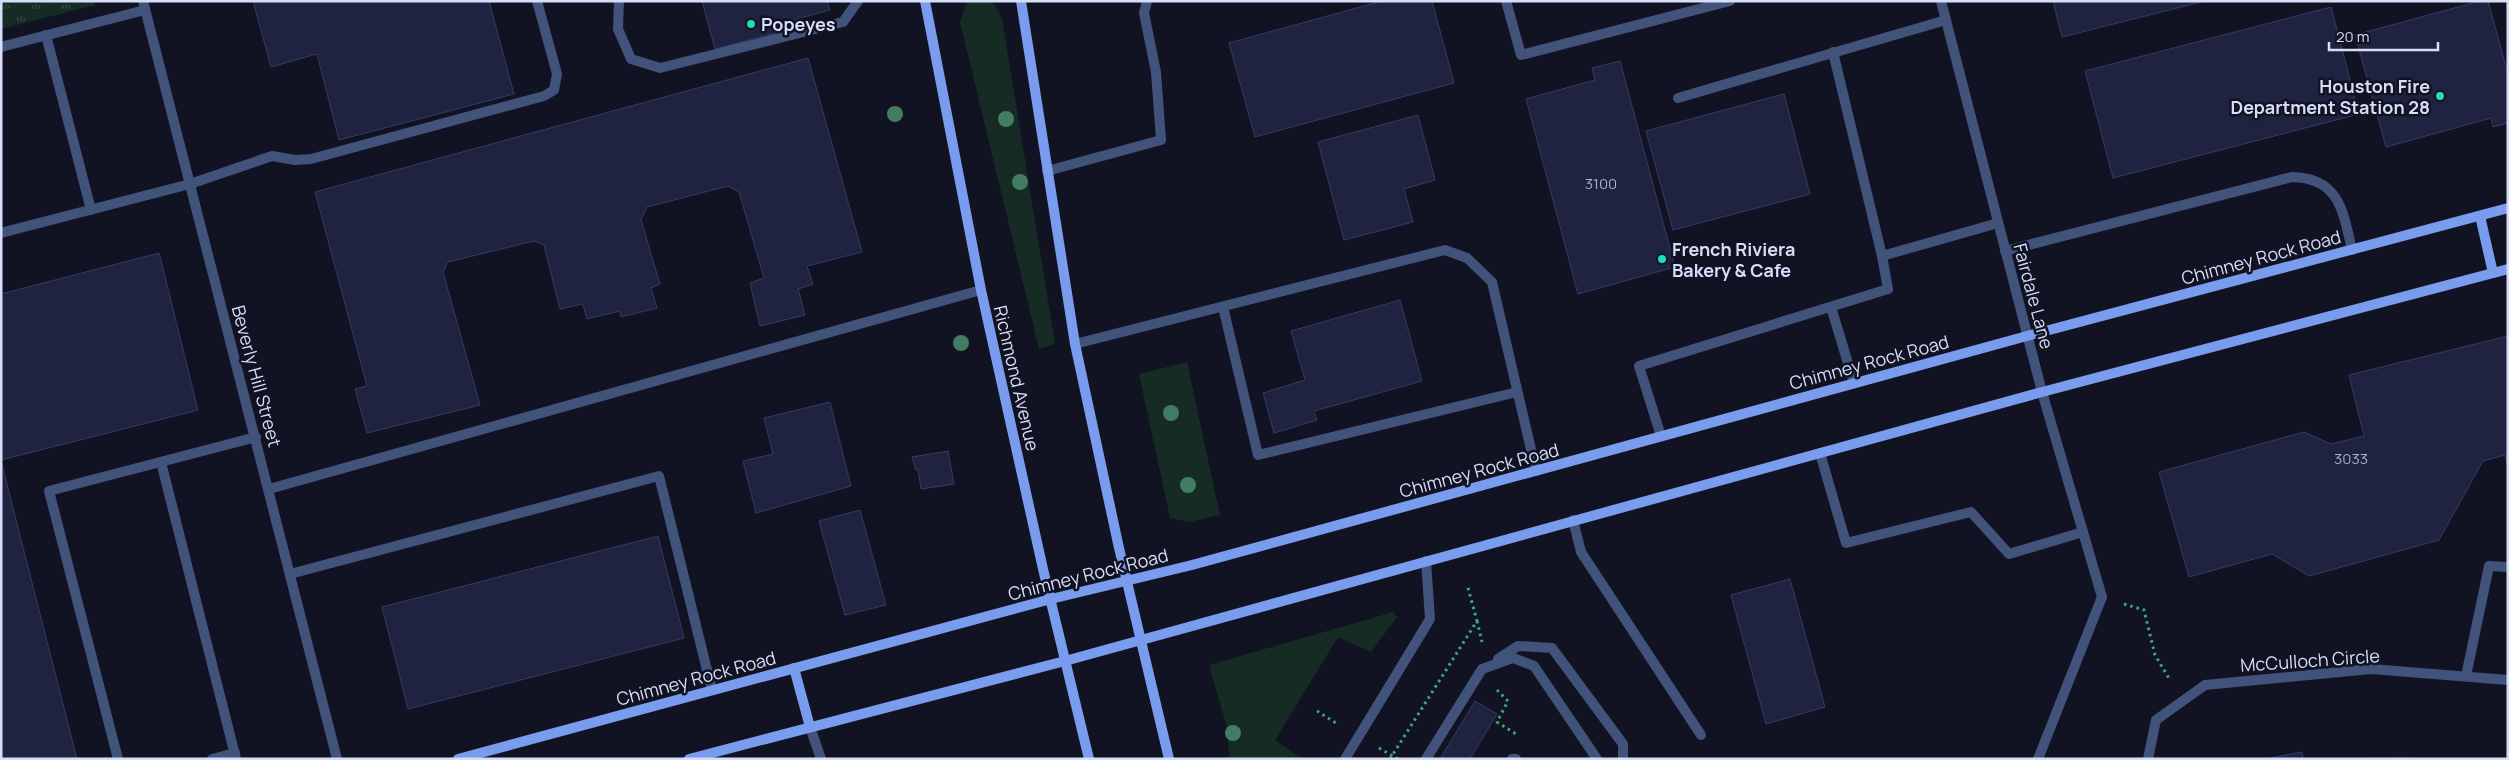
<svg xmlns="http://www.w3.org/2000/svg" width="2509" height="760" font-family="Manrope,sans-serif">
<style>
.green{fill:#152b23}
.park{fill:url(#park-tufts)}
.building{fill:#1f2340;stroke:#343b6a}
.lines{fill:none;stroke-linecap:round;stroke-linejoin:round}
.path{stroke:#3ea77e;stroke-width:3;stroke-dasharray:2.5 4;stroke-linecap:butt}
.service{stroke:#41527b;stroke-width:10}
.minor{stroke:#41527b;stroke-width:10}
.secondary{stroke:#799cee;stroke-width:10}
.tree{fill:#427c62}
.poi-dot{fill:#1ce0b4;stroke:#111322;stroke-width:2}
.labels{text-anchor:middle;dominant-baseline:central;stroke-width:5;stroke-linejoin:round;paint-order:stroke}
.number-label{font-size:15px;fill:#a9afcc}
.poi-label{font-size:18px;font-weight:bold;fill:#d7defa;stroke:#111322;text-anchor:start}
.street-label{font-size:18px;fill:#d7defa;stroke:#111322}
</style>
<defs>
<pattern id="park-tufts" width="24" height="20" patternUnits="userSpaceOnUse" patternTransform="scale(1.25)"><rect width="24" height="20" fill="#152b23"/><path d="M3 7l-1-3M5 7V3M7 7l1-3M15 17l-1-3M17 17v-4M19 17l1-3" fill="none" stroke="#364944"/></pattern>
</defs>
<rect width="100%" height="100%" fill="#111322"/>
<g class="green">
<polygon points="967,1 992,1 1002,18 1055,344 1039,349 960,22"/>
<polygon points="1187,362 1220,515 1189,522 1170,518 1139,374"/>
<polygon points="1393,612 1397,617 1371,652 1338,637 1275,740 1302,759 1230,759 1226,724 1209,665"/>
</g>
<polygon class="park" points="1,1 94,1 95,5 1,29"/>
<g class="building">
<polygon points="253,1 489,1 514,94 339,140 317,54 271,67"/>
<polygon points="702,1 827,1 830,10 793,20 795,28 715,49"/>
<polygon points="1382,1 1432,1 1454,83 1255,137 1229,43"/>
<polygon points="2053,1 2205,1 2062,37"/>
<polygon points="2480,1 2488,1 2508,74 2508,123 2493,127 2491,118 2386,147 2355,35"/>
<polygon points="2331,7 2359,114 2113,178 2085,71"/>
<polygon points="808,58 862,252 807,266 813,284 798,289 805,315 760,326 750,283 764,278 739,192 728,186 647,207 641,220 660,284 651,288 657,308 621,317 620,311 587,319 583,304 560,309 544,245 534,241 448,262 443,272 480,405 367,433 355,389 367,386 315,192"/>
<polygon points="1620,61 1675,267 1578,294 1526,99 1595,80 1592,68"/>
<polygon points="1784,94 1810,194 1673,230 1646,131"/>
<polygon points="1418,115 1435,180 1404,189 1413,222 1344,240 1318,142"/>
<polygon points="159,253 198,410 1,460 1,294"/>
<polygon points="1400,300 1422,381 1314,411 1317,420 1274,433 1263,393 1305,380 1291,331"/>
<polygon points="2508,336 2508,468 2505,455 2483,461 2439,540 2309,576 2272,554 2189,577 2159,472 2304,432 2331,444 2364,436 2349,375"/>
<polygon points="830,402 851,486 756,513 743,461 773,454 764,418"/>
<polygon points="948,451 954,484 921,489 918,469 916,470 912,457"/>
<polygon points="1,461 77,759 1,759"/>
<polygon points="860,510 886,605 845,615 819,521"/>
<polygon points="658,536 684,638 408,709 382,607"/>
<polygon points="1790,579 1825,707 1766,724 1731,595"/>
<polygon points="1475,701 1497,714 1470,759 1440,759"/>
<polygon points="2302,752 2303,759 2265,759"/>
<polygon points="2411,758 2411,759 2332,759"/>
</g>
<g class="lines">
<g class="path">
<polyline points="2124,604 2144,610 2155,655 2170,680"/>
<polyline points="1477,621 1482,642"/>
<polyline points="1497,690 1508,701 1497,722 1516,734"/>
<polyline points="1317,711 1339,725"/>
<polyline points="1379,748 1398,759"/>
<polyline points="1390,759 1477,621 1467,584"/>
</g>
<g class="service">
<polyline points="619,1 618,29 631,59 660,68 843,22 858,1"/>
<polyline points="1506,1 1521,55 1730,1"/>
<polyline points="46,35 91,210"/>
<polyline points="1,47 145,10"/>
<polyline points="1833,52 1882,256 1998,223"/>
<polyline points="1678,98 1946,20"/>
<polyline points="1047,171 1161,140 1156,72 1144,13 1147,1"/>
<polyline points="1,233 190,184 272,156 295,160 311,159 544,96 554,90 557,74 537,1"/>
<path d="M2005,251L2292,177C2340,178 2343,212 2352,250"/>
<polyline points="1223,307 1258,455 1517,392"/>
<polyline points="1831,307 1854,383"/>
<polyline points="1075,344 1445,250 1467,258 1492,282 1536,471"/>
<polyline points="1661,436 1639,366 1888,289 1882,256"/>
<polyline points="1820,453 1846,543 1971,512 2009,554 2083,532"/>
<polyline points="161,462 236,759"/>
<polyline points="269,489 981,290"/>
<polyline points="1573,520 1581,552 1701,735"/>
<polyline points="290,574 659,476 712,690"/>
<polyline points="1498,659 1518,646 1552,648 1623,744 1623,759"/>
<polyline points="2466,676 2489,566 2508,567"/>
<polyline points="810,727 821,759"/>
<polyline points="118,759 49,491 256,437"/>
<polyline points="212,759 235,753"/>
<polyline points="1345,759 1430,619 1426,561"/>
<polyline points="1426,759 1482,669 1513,658 1534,666 1597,759"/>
<polyline points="1512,759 1516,759"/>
<polyline points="2038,759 2102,597"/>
</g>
<g class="minor">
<polyline points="143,1 337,759"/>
<polyline points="1941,1 2042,392 2102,597"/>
<polyline points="2148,759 2156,720 2205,685 2371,669 2508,680"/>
</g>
<g class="secondary">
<polyline points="925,1 981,290 1043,569 1089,759"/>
<polyline points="1021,1 1075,344 1119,548 1169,759"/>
<polyline points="2480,216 2493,273"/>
<polyline points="794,668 810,727"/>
<polyline points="458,759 1051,599 1192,565 2027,336 2508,208"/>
<polyline points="689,759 1065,661 2042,392 2508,269"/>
</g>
</g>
<g class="tree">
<circle cx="895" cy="114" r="8"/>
<circle cx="1006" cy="119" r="8"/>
<circle cx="1020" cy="182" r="8"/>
<circle cx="961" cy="343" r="8"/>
<circle cx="1171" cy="413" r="8"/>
<circle cx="1188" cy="485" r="8"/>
<circle cx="1233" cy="733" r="8"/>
</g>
<g class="poi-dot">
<circle cx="751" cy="24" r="5"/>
<circle cx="2440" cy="96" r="5"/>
<circle cx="1662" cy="259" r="5"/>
</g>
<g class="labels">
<g class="number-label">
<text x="1601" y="183">3100</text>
<text x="2351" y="458">3033</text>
</g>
<g class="poi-label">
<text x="761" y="24">Popeyes</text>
<text x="2430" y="86" text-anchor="end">Houston Fire<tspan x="2430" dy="21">Department Station 28</tspan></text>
<text x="1672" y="249">French Riviera<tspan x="1672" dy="21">Bakery &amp; Cafe</tspan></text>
</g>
<g class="street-label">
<text transform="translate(2261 257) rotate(-15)">Chimney Rock Road</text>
<text transform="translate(2034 296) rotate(75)">Fairdale Lane</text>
<text transform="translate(1869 362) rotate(-15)">Chimney Rock Road</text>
<text transform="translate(257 376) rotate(75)">Beverly Hill Street</text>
<text transform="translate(1017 378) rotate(77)">Richmond Avenue</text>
<text transform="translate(1479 470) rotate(-15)">Chimney Rock Road</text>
<text transform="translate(1088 574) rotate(-14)">Chimney Rock Road</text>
<text transform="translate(2310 660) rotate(-4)">McCulloch Circle</text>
<text transform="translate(696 678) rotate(-15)">Chimney Rock Road</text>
</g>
</g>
<rect width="2509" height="760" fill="none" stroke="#d7defa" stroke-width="5"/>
<path d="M2329 42v8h109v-8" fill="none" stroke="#d7defa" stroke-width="2.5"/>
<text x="2336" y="42" font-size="15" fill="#d7defa" stroke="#111322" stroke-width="4" paint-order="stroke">20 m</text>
</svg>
